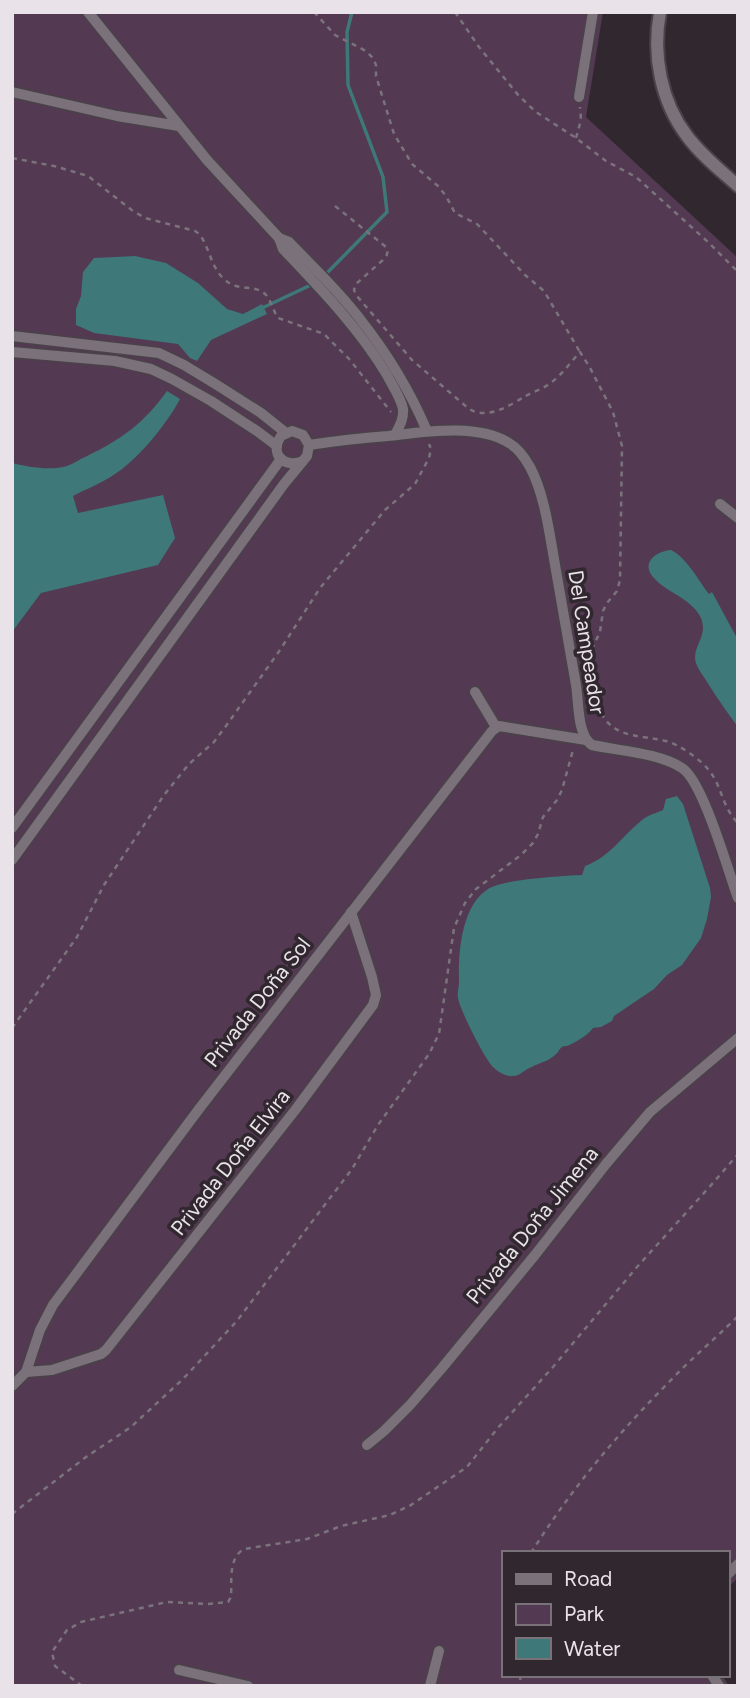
<svg xmlns="http://www.w3.org/2000/svg" width="750" height="1698" font-family="Figtree,sans-serif">
<style>
.green{fill:#533952}
.water{fill:#3e7879}
.lines{fill:none;stroke-linecap:round;stroke-linejoin:round}
.stream{stroke:#3e7879;stroke-width:3.5}
.minor-casing{stroke:#494349;stroke-width:13}
.tertiary-casing{stroke:#494349;stroke-width:16}
.path{stroke:#7b737b;stroke-width:2.5;stroke-dasharray:5 5;stroke-linecap:butt}
.minor{stroke:#7b717a;stroke-width:10}
.tertiary{stroke:#7b717a;stroke-width:12}
.labels{text-anchor:middle;dominant-baseline:central;stroke-width:7;stroke-linejoin:round;paint-order:stroke}
.street-label{font-size:21px;fill:#e9e3e9;stroke:#30272f}
</style>
<rect width="100%" height="100%" fill="#30272f"/>
<polygon class="green" points="12,12 603,12 586,117 738,258 738,1578 727,1588 727,1553 503,1553 503,1675 722,1675 729,1686 12,1686"/>
<g class="water">
<polygon points="135,256 166,263 198,283 227,309 243,314 262,304 267,314 211,340 197,361 190,358 178,344 94,333 76,325 76,309 81,296 83,272 94,258"/>
<path d="M167,391L180,399C167,424 136,462 112,476C100,484 86,489 73,496L78,513L163,495L175,538L158,565L41,593L12,632V463C28,467 51,471 67,466C73,464 80,459 87,456C122,439 144,423 167,391Z"/>
<path d="M671,550C687,558 698,580 709,594L712,592L738,640V727C727,712 717,698 707,682C704,676 698,670 696,663C691,646 710,636 700,616C690,598 666,592 654,578C640,563 656,551 671,550Z"/>
<path d="M677,796L683,804L710,888L711,897L707,919L701,938L682,965L667,975L654,989L614,1016L612,1021L601,1027L593,1028C587,1036 576,1042 567,1046C565,1046 563,1046 562,1047C559,1049 558,1053 555,1055C549,1061 539,1063 532,1067C525,1069 520,1076 513,1076C507,1077 498,1072 494,1068C485,1060 460,1010 458,998C457,992 459,987 459,982C458,954 461,906 488,889C505,879 561,876 582,875L585,866C610,857 623,835 642,820C648,815 656,813 663,810L666,799Z"/>
</g>
<g class="lines">
<g class="stream">
<polyline points="325,275 387,212 383,177 348,85 347,32 352,12"/>
<polyline points="260,309 313,284"/>
</g>
<defs>
<g id="minor">
<path d="M88,12L207,160L279,238L283,249C320,288 359,328 387,375C392,385 401,398 403,409C404,419 399,427 395,435"/>
<polyline points="12,92 117,116 179,126"/>
<polyline points="579,97 593,12"/>
<path d="M279,238L289,242C313,267 339,291 360,319C387,353 410,391 427,431"/>
<polyline points="12,336 159,353 184,365 217,385 261,413 286,433"/>
<polyline points="12,352 115,361 151,369 172,379 211,401 257,431 277,446"/>
<path d="M309,445C335,441 362,438 388,436C424,432 477,423 509,443C518,448 525,458 530,467C544,493 549,530 554,559C561,601 569,643 576,685C579,703 577,735 592,745C620,751 659,753 682,768C703,781 728,871 738,898"/>
<polyline points="720,504 738,518"/>
<polyline points="475,692 496,727"/>
<polyline points="12,828 281,459"/>
<path d="M12,860L284,484L307,456L309,445L303,435L292,431L281,436C269,454 284,469 303,461"/>
<polyline points="26,1372 52,1370 101,1354 106,1350 296,1109 373,1005 376,995 372,977 351,912"/>
<polyline points="12,1386 26,1372 40,1330 53,1305 199,1109 492,731 499,726 586,740"/>
<polyline points="367,1445 384,1431 410,1405 442,1368 535,1255 606,1164 650,1112 738,1038"/>
<polyline points="727,1575 738,1564"/>
<polyline points="179,1670 248,1686"/>
<polyline points="712,1675 719,1686"/>
<polyline points="430,1686 439,1651"/>
</g>
<path id="tertiary" d="M660,12C652,55 661,102 687,136C701,155 720,170 738,186"/>
</defs>
<use href="#minor" class="minor-casing"/>
<use href="#tertiary" class="tertiary-casing"/>
<g class="path">
<polyline points="314,12 335,35 366,51 373,58 376,65 376,76 394,134 412,164 438,186 446,196 455,213 477,224 525,275 544,291 580,352"/>
<polyline points="455,12 479,47 519,96 536,112 576,138 606,161 636,177 708,242 738,272"/>
<polyline points="576,138 581,120 580,107"/>
<path d="M12,158L54,166L88,176L133,211L145,218L195,231C208,238 209,265 223,278C236,292 252,284 264,293C271,299 273,311 278,318L324,334L350,360L391,412"/>
<path d="M335,206L386,247C388,252 388,255 384,259L356,284L354,290L356,295L412,360L468,408C485,421 509,406 524,397C532,392 541,390 549,384C561,376 570,363 580,352L589,366L613,412L622,446L620,580L617,591L607,603L603,611L600,632L590,653L589,672L587,676"/>
<path d="M590,675C593,688 595,704 603,716C617,739 643,735 666,741C679,745 692,754 702,763C724,783 719,804 738,823"/>
<polyline points="12,1028 77,937 104,885 164,795 189,764 214,742 226,726 280,650 320,588 385,510 415,484 429,458 431,449 429,444"/>
<polyline points="12,1514 86,1457 131,1427 183,1379 236,1322 352,1169 378,1125 429,1054 439,1034 454,928 465,903 476,889 521,855 533,843 538,834 543,817 557,800 562,790 573,750"/>
<path d="M531,1553C571,1489 619,1432 672,1379C693,1357 716,1338 738,1316"/>
<polyline points="519,1675 523,1686"/>
<path d="M82,1686L55,1666L52,1652L67,1630L81,1622L167,1602L207,1604L228,1602L231,1597C232,1581 228,1558 244,1549L307,1539L341,1526L390,1515L411,1505L467,1467L497,1429L553,1367L637,1267L713,1183L738,1154"/>
</g>
<use href="#minor" class="minor"/>
<use href="#tertiary" class="tertiary"/>
</g>
<g class="labels">
<g class="street-label">
<text transform="translate(587 642) rotate(81)">Del Campeador</text>
<text transform="translate(257 1002) rotate(-52)">Privada Doña Sol</text>
<text transform="translate(230 1162) rotate(-52)">Privada Doña Elvira</text>
<text transform="translate(532 1225) rotate(-51)">Privada Doña Jimena</text>
</g>
</g>
<rect width="750" height="1698" fill="none" stroke="#e9e3e9" stroke-width="28"/>
<rect x="502" y="1551" width="228" height="126" fill="#30272f" stroke="#7a7279" stroke-width="2"/>
<rect x="516" y="1574" width="35" height="10" fill="#7b717a" stroke="#7a7279" stroke-width="2"/>
<text x="564" y="1586" font-size="21" fill="#e9e3e9">Road</text>
<rect x="516" y="1604" width="35" height="21" fill="#533952" stroke="#7a7279" stroke-width="2"/>
<text x="564" y="1621" font-size="21" fill="#e9e3e9">Park</text>
<rect x="516" y="1638" width="35" height="21" fill="#3e7879" stroke="#7a7279" stroke-width="2"/>
<text x="564" y="1656" font-size="21" fill="#e9e3e9">Water</text>
</svg>
